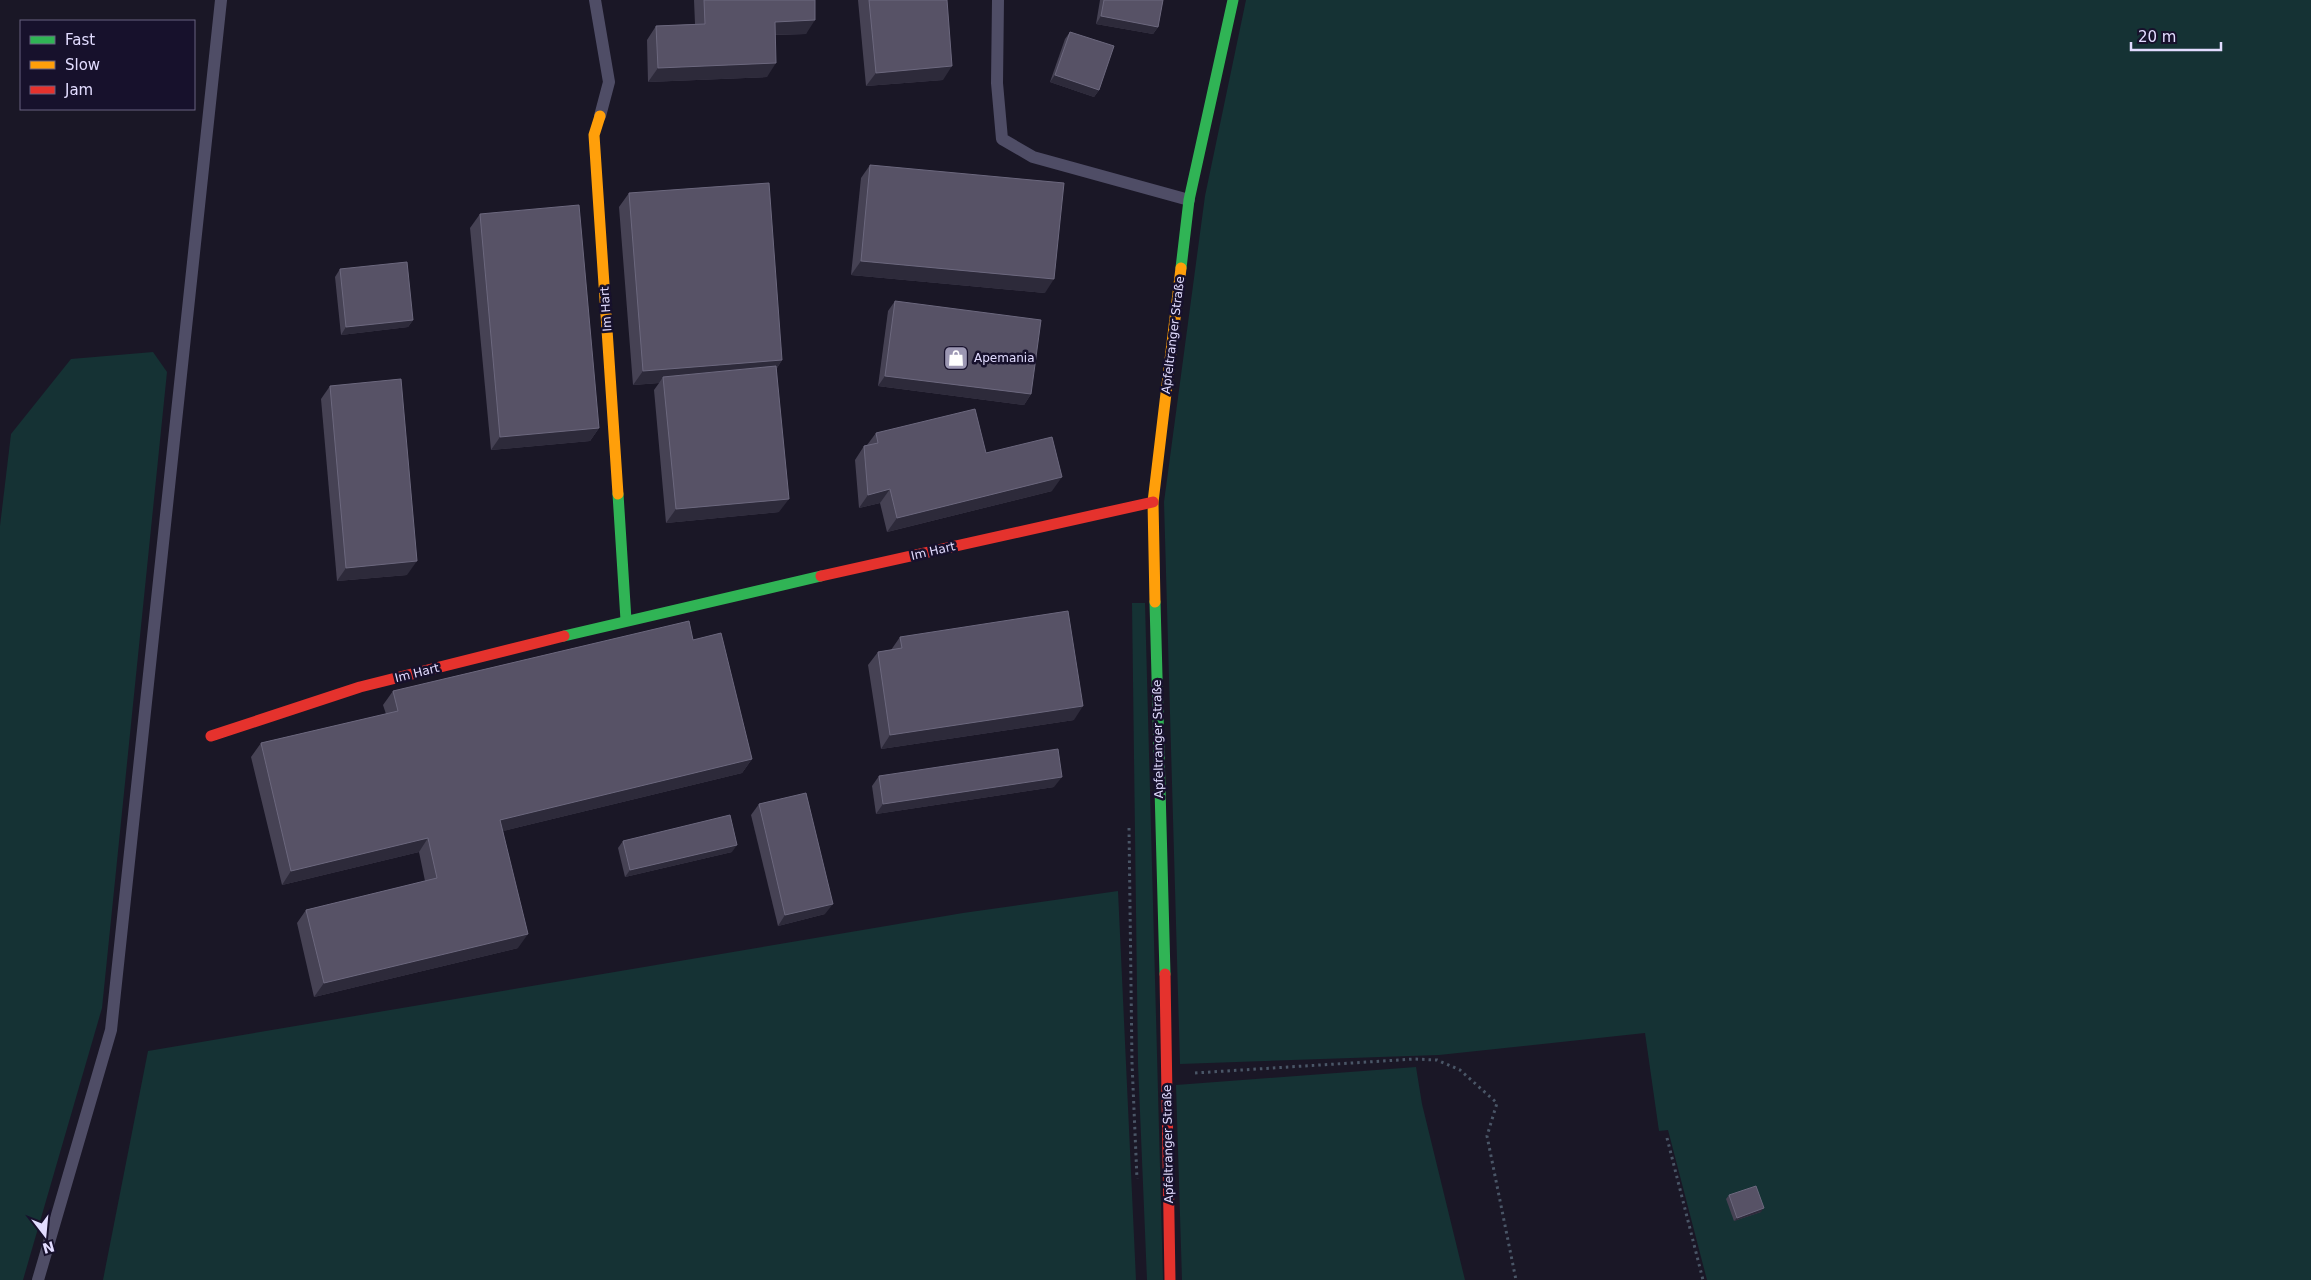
<svg xmlns="http://www.w3.org/2000/svg" width="2311" height="1280" font-family="'DejaVu Sans',sans-serif">
<style>
.green{fill:#153234}
.lines{fill:none;stroke-linecap:round;stroke-linejoin:round}
.path{stroke:#4a5667;stroke-width:3;stroke-dasharray:2.5 4;stroke-linecap:butt}
.lane{stroke:#4f4d66;stroke-width:12}
.fast{stroke:#30b455;stroke-width:11}
.slow{stroke:#ff9f0a;stroke-width:11}
.jam{stroke:#e5322d;stroke-width:11}
.wall{fill:#464254}
.shaded-wall{fill:#2d2a3a}
.building{fill:#575266;stroke:#6c687e}
.labels{text-anchor:middle;dominant-baseline:central;stroke-width:5;stroke-linejoin:round;paint-order:stroke}
.street-label{font-size:12px;fill:#e2dcff;stroke:#17112c}
.poi-label{font-size:12px;fill:#e2dcff;stroke:#17112c;text-anchor:start}
</style>
<rect width="100%" height="100%" fill="#1a1726"/>
<g class="green">
<polygon points="1246,0 2311,0 2311,1280 1707,1280 1668,1130 1659,1131 1645,1033 1439,1055 1180,1064 1164,502 1205,196"/>
<polygon points="153,352 167,372 102,1008 23,1280 0,1280 0,526 11,434 71,359"/>
<polygon points="1132,603 1145,603 1163,1280 1147,1280 1138,1064"/>
<polygon points="1118,891 1136,1280 103,1280 148,1051 963,913"/>
<polygon points="1416,1067 1422,1104 1465,1280 1182,1280 1176,1085"/>
</g>
<g class="lines">
<g class="path">
<polyline points="1129,828 1132,1063 1137,1179"/>
<polyline points="1195,1073 1414,1059 1437,1060 1460,1070 1497,1103 1487,1136 1516,1280"/>
<polyline points="1667,1138 1703,1280"/>
</g>
<g class="lane">
<polyline points="595,0 609,82 600,116"/>
<polyline points="998,0 997,83 1002,139 1033,157 1189,200"/>
<polyline points="38,1280 111,1030 221,0"/>
</g>
<g class="fast">
<polyline points="1181,268 1189,200 1233,0"/>
<polyline points="618,494 626,620"/>
<polyline points="1155,602 1165,974"/>
<polyline points="564,636 821,576"/>
</g>
<g class="slow">
<polyline points="600,116 594,135 618,494"/>
<polyline points="1155,602 1153,502 1181,268"/>
</g>
<g class="jam">
<polyline points="821,576 1153,502"/>
<polyline points="211,736 360,687 564,636"/>
<polyline points="1165,974 1170,1280"/>
</g>
</g>
<g class="wall">
<polygon points="694,0 815,0 806,34 775,35 767,77 648,82 647,40 656,26 695,24"/>
<polygon points="858,0 947,0 943,80 866,86"/>
<polygon points="1100,0 1163,0 1158,27 1153,34 1096,24"/>
<polygon points="1070,32 1099,90 1094,97 1050,82 1065,39"/>
<polygon points="870,165 1045,293 851,275 861,178"/>
<polygon points="629,193 782,360 777,368 779,512 666,523 654,390 659,383 633,385 619,207"/>
<polygon points="480,214 599,428 590,441 491,450 470,228"/>
<polygon points="340,269 413,320 408,327 341,335 335,277"/>
<polygon points="895,301 1031,394 1024,405 878,386 888,311"/>
<polygon points="330,386 407,575 337,581 321,399"/>
<polygon points="876,433 986,453 1052,491 887,532 880,503 859,508 855,460 864,446 867,445"/>
<polygon points="900,637 1074,720 881,749 868,665 878,652 891,650"/>
<polygon points="693,640 752,759 742,773 503,831 518,948 314,997 297,923 306,910 425,881 419,852 282,885 251,757 261,743 386,714 383,705 393,691"/>
<polygon points="879,776 1054,787 876,814 872,786"/>
<polygon points="759,804 825,914 778,926 751,815"/>
<polygon points="623,841 732,852 625,877 618,848"/>
<polygon points="1729,1195 1761,1212 1734,1221 1726,1199"/>
</g>
<g class="shaded-wall">
<polygon points="1101,16 1158,27 1153,34 1096,24"/>
<polygon points="815,20 806,34 765,35 775,22"/>
<polygon points="776,63 767,77 648,82 658,68"/>
<polygon points="952,66 943,80 866,86 876,73"/>
<polygon points="1055,75 1099,90 1094,97 1050,82"/>
<polygon points="861,261 1054,279 1045,293 851,275"/>
<polygon points="413,320 408,327 341,335 346,327"/>
<polygon points="782,360 773,374 663,377 659,383 633,385 643,371"/>
<polygon points="885,376 1031,394 1024,405 878,386"/>
<polygon points="599,428 590,441 491,450 500,437"/>
<polygon points="1062,477 1052,491 887,532 897,518"/>
<polygon points="890,489 880,503 859,508 868,495"/>
<polygon points="789,499 779,512 666,523 676,509"/>
<polygon points="417,561 407,575 337,581 346,568"/>
<polygon points="1083,706 1074,720 881,749 890,735"/>
<polygon points="752,759 742,773 491,834 500,820"/>
<polygon points="1062,777 1054,787 876,814 883,804"/>
<polygon points="428,838 419,852 282,885 291,871"/>
<polygon points="737,845 732,852 625,877 630,870"/>
<polygon points="833,904 825,914 778,926 785,915"/>
<polygon points="528,934 518,948 314,997 324,983"/>
<polygon points="1764,1208 1761,1212 1734,1221 1737,1218"/>
</g>
<g class="building">
<polygon points="704,0 815,0 815,20 775,22 776,63 658,68 656,26 705,24"/>
<polygon points="869,0 947,0 952,66 876,73"/>
<polygon points="1104,0 1163,0 1158,27 1101,16"/>
<polygon points="1070,32 1114,46 1099,90 1055,75"/>
<polygon points="870,165 1064,183 1054,279 861,261"/>
<polygon points="769,183 782,360 643,371 629,193"/>
<polygon points="579,205 599,428 500,437 480,214"/>
<polygon points="407,262 413,320 346,327 340,269"/>
<polygon points="895,301 1041,320 1031,394 885,376"/>
<polygon points="776,366 789,499 676,509 663,377"/>
<polygon points="401,379 417,561 346,568 330,386"/>
<polygon points="975,409 986,453 1052,437 1062,477 897,518 890,489 868,495 864,446 878,443 876,433"/>
<polygon points="1068,611 1083,706 890,735 878,652 902,648 900,637"/>
<polygon points="689,621 693,640 721,633 752,759 500,820 528,934 324,983 306,910 437,878 428,838 291,871 261,743 398,711 393,691"/>
<polygon points="1058,749 1062,777 883,804 879,776"/>
<polygon points="806,793 833,904 785,915 759,804"/>
<polygon points="730,815 737,845 630,870 623,841"/>
<polygon points="1756,1186 1764,1208 1737,1218 1729,1195"/>
</g>
<defs>
<symbol id="shop-square" viewBox="-11 -11 22 22"><rect x="-9" y="-9" width="18" height="18" rx="4" fill="#9c97b3" stroke="#17112c"/><path d="M-5-2.5h2.3a2.7 3.5 0 0 1 5.4 0H5L5.5 6h-11ZM-1.5-2.5h3a1.5 2.3 0 0 0-3 0Z" fill="#fff"/></symbol>
</defs>
<g fill-rule="evenodd">
<use href="#shop-square" x="942" y="344" width="28" height="28"/>
</g>
<g class="labels">
<g class="street-label">
<text transform="translate(606 309) rotate(-94)">Im Hart</text>
<text transform="translate(1173 335) rotate(-83)">Apfeltranger Straße</text>
<text transform="translate(933 551) rotate(-13)">Im Hart</text>
<text transform="translate(417 673) rotate(-14)">Im Hart</text>
<text transform="translate(1158 739) rotate(-91)">Apfeltranger Straße</text>
<text transform="translate(1168 1144) rotate(-91)">Apfeltranger Straße</text>
</g>
<g class="poi-label">
<text x="974" y="358">Apemania</text>
</g>
</g>
<rect x="20" y="20" width="175" height="90" fill="#17112c" stroke="#686280"/>
<rect x="30" y="36" width="25" height="8" fill="#30b455" stroke="#686280"/>
<text x="65" y="45" font-size="15" fill="#e2dcff">Fast</text>
<rect x="30" y="61" width="25" height="8" fill="#ff9f0a" stroke="#686280"/>
<text x="65" y="70" font-size="15" fill="#e2dcff">Slow</text>
<rect x="30" y="86" width="25" height="8" fill="#e5322d" stroke="#686280"/>
<text x="65" y="95" font-size="15" fill="#e2dcff">Jam</text>
<g transform="translate(45 1235) rotate(164)" stroke="#17112c" stroke-width="4" paint-order="stroke">
<path d="M0-4L9 19L0 12L-9 19Z" fill="#e2dcff"/>
<text y="-8" font-size="14" font-weight="bold" text-anchor="middle" fill="#e2dcff">N</text>
</g>
<path d="M2131 42v8h90v-8" fill="none" stroke="#e2dcff" stroke-width="2.5"/>
<text x="2138" y="42" font-size="15" fill="#e2dcff" stroke="#17112c" stroke-width="4" paint-order="stroke">20 m</text>
</svg>
